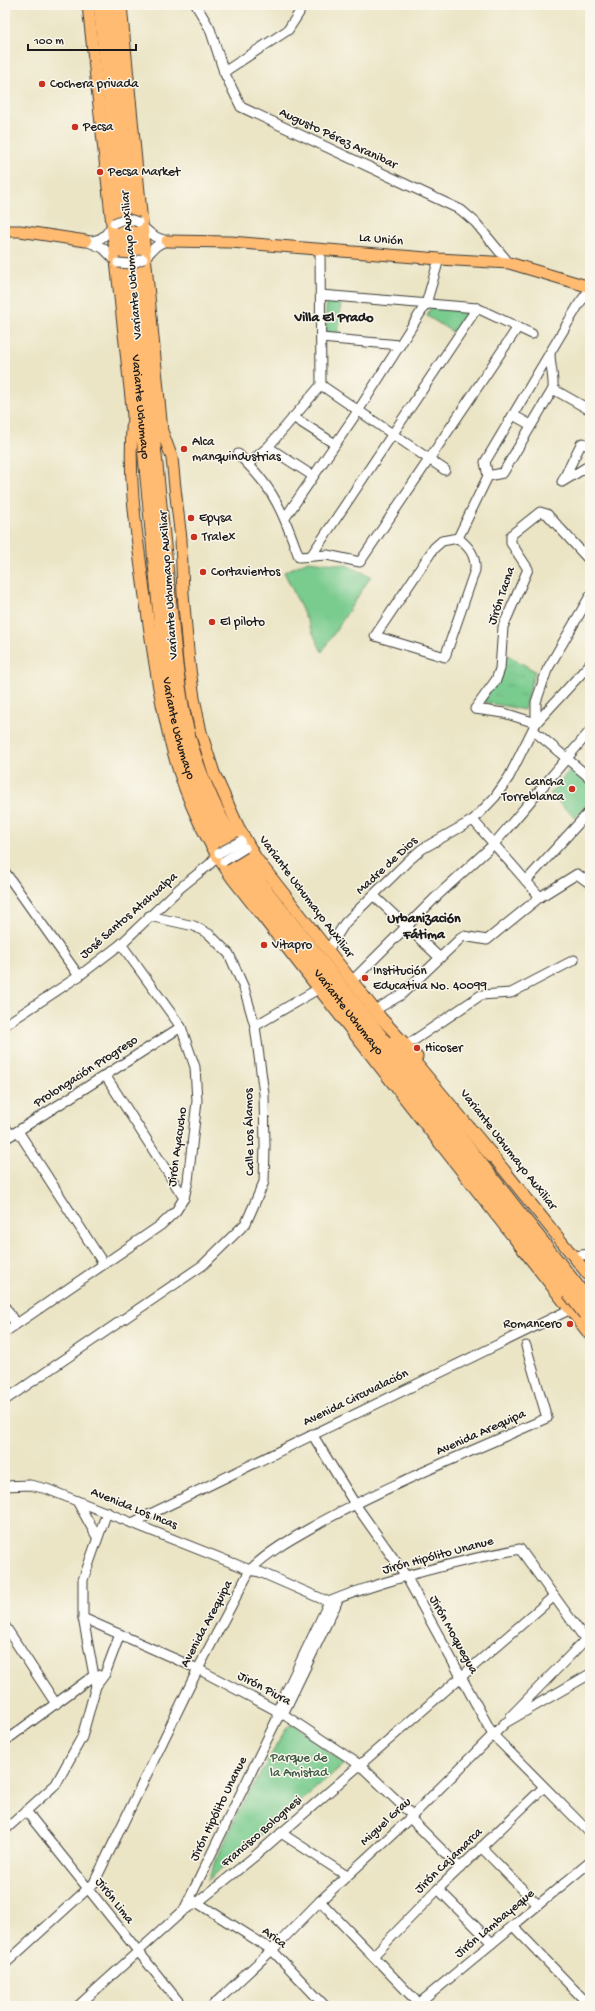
<svg xmlns="http://www.w3.org/2000/svg" width="595" height="2011" font-family="'Gochi Hand',sans-serif">
<style>
.grass{fill:url(#grass-tufts);stroke:#4a7455}
.green{fill:#79cb8e;stroke:#4a7455}
.lines{fill:none;stroke-linecap:round;stroke-linejoin:round}
.minor-casing{stroke:#3b3a36;stroke-width:11}
.major-casing{stroke:#3b3a36;stroke-width:13}
.highway-casing{stroke:#3b3a36;stroke-width:15}
.minor{stroke:#fff;stroke-width:9}
.major{stroke:#ffbb71;stroke-width:11}
.highway{stroke:#ffbb71;stroke-width:13}
.minor-bridge-casing{stroke:#3b3a36;stroke-width:11;stroke-linecap:butt}
.highway-bridge-casing{stroke:#3b3a36;stroke-width:15;stroke-linecap:butt}
.minor-bridge{stroke:#fff;stroke-width:9}
.highway-bridge{stroke:#ffbb71;stroke-width:13}
.poi-dot{fill:#c8321e;stroke:#fbf7ec;stroke-width:1.5}
.labels{text-anchor:middle;dominant-baseline:central;stroke-width:3;stroke-linejoin:round;paint-order:stroke}
.poi-label{font-size:13px;fill:#1c1c1c;stroke:#fbf7ec;text-anchor:start}
.street-label{font-size:13px;fill:#1c1c1c;stroke:#fbf7ec}
.park-label{font-size:13px;fill:#3d5944;stroke:#fbf7ec}
.neighbourhood-label{font-size:14px;font-weight:bold;fill:#1c1c1c;stroke:#fbf7ec}
</style>
<defs>
<pattern id="grass-tufts" width="24" height="20" patternUnits="userSpaceOnUse"><rect width="24" height="20" fill="#79cb8e"/><path d="M3 7l-1-3M5 7V3M7 7l1-3M15 17l-1-3M17 17v-4M19 17l1-3" fill="none" stroke="#68ae7a"/></pattern>
</defs>
<rect width="100%" height="100%" fill="#fbf7ec"/>
<filter id="ink" filterUnits="userSpaceOnUse"><feTurbulence type="fractalNoise" baseFrequency=".025" numOctaves="2"/><feDisplacementMap in="SourceGraphic" scale="8" xChannelSelector="R" yChannelSelector="G"/><feConvolveMatrix kernelMatrix="1 2 1 2 8 2 1 2 1" color-interpolation-filters="sRGB"/></filter>
<filter id="wash" filterUnits="userSpaceOnUse"><feTurbulence type="fractalNoise" baseFrequency=".012" numOctaves="4" result="noise"/><feDisplacementMap in="SourceGraphic" scale="16" xChannelSelector="R" yChannelSelector="G"/><feGaussianBlur stdDeviation="0.9" result="paint"/><feColorMatrix in="noise" values="0 0 0 0 0 0 0 0 0 0 0 0 0 0 0 0 0 1.4 0 .05"/><feComposite in="paint" operator="in"/></filter>
<g filter="url(#wash)">
<rect width="100%" height="100%" fill="#ebe5c6"/>
<polygon class="grass" points="504,653 535,671 524,710 484,702"/>
<g class="green">
<polygon points="341,300 339,334 326,333 326,303"/>
<polygon points="431,306 470,310 454,333 427,316"/>
<polygon points="308,561 346,565 371,576 322,652 284,572"/>
<polygon points="572,767 590,784 590,801 575,818 550,794"/>
<polygon points="292,1725 296,1726 344,1764 207,1881 237,1814 287,1727"/>
</g>
</g>
<g filter="url(#ink)">
<g class="lines">
<defs>
<g id="minor">
<polyline points="196,5 210,29 224,72 241,107 461,210 475,222 509,263"/>
<polyline points="224,72 288,30 299,13 300,5"/>
<path d="M140,224C149,233 154,238 167,241"/>
<polyline points="86,241 103,248 117,262"/>
<path d="M89,241C102,241 107,234 113,224"/>
<path d="M143,259C153,251 153,245 167,241"/>
<polyline points="321,295 477,308 532,334"/>
<polyline points="321,338 400,345"/>
<polyline points="321,385 445,470"/>
<polyline points="553,389 590,410"/>
<polyline points="513,415 531,425"/>
<polyline points="293,417 335,444"/>
<polyline points="268,447 313,476"/>
<polyline points="590,447 583,443 581,444 562,482 590,465"/>
<path d="M238,454C246,462 254,470 261,479C280,502 289,530 299,557L327,555L360,562L518,327"/>
<polyline points="248,464 268,447 321,385 320,249"/>
<path d="M488,476L503,473L553,389C554,377 550,366 550,353"/>
<polyline points="285,518 358,411 426,304 439,259"/>
<path d="M458,538C469,547 476,555 475,570L445,657L375,636L434,548L442,541L458,538L488,476L485,462L579,304L590,289"/>
<polyline points="311,556 477,308"/>
<polyline points="536,723 504,713 475,709 496,680 500,669 503,627 528,569 511,543 511,535 540,512 547,514 590,561"/>
<polyline points="536,723 536,702 547,670 590,596"/>
<polyline points="533,730 590,778"/>
<polyline points="473,820 540,897"/>
<polyline points="5,872 79,976"/>
<polyline points="526,881 590,811"/>
<polyline points="374,896 440,958"/>
<polyline points="328,950 345,923 408,861 422,849 473,820 495,797 509,777 536,723 590,664"/>
<polyline points="352,981 437,896 494,844 590,731"/>
<polyline points="375,1010 401,995 463,936 487,940 540,897 577,874 588,882 590,881"/>
<polyline points="5,1025 79,976 121,944 180,888 210,864 219,853"/>
<polyline points="255,1026 318,989"/>
<polyline points="407,1045 481,995 511,993 574,960"/>
<polyline points="105,1075 184,1198"/>
<polyline points="5,1127 11,1135"/>
<polyline points="18,1131 103,1263"/>
<polyline points="5,1139 181,1027"/>
<polyline points="574,1256 590,1254"/>
<polyline points="5,1307 16,1324"/>
<polyline points="5,1332 161,1225 176,1211 184,1198 188,1181 197,1101 195,1067 181,1027 121,944"/>
<polyline points="5,1400 203,1265 246,1223 264,1182 265,1146 264,1094 255,1026 244,988 229,954 209,934 194,926 149,916"/>
<polyline points="312,1434 355,1504 406,1576 493,1735 590,1833"/>
<polyline points="5,1486 30,1485 47,1489 250,1570 260,1572 329,1602 335,1607"/>
<polyline points="77,1501 97,1537"/>
<polyline points="132,1523 575,1307"/>
<polyline points="83,1618 198,1669 283,1714 360,1765 412,1815"/>
<polyline points="5,1626 56,1704"/>
<polyline points="96,1686 83,1618 83,1580 107,1512"/>
<polyline points="511,1716 590,1635"/>
<polyline points="279,1717 283,1714 337,1602"/>
<polyline points="5,1741 93,1676 98,1675"/>
<polyline points="26,1811 182,2006"/>
<polyline points="410,1818 460,1868"/>
<polyline points="5,1830 56,1784 82,1737 96,1686 105,1674 120,1634"/>
<polyline points="281,1833 347,1876"/>
<polyline points="481,1847 538,1905"/>
<polyline points="438,1889 492,1943"/>
<polyline points="193,1900 272,1950 325,2006"/>
<polyline points="320,1901 421,2006"/>
<path d="M184,1910L277,1719V1711L329,1602C346,1594 365,1589 383,1583C428,1569 473,1558 520,1549L585,1639"/>
<polyline points="513,1926 590,2006"/>
<polyline points="373,1956 438,1889 544,1787"/>
<path d="M5,1964L94,1883L198,1669L250,1570C271,1549 297,1536 323,1521C395,1482 472,1451 547,1418L526,1346"/>
<polyline points="78,2006 184,1910 197,1903 255,1856 553,1597"/>
<polyline points="212,2006 272,1950 320,1901 410,1818 505,1723 590,1674"/>
<polyline points="416,2006 590,1862"/>
</g>
<g id="major">
<path d="M88,5L133,416C127,476 137,537 145,597C160,699 170,792 232,878L590,1335"/>
<polyline points="121,5 162,431 172,458 175,488 181,539 183,594 189,662 194,698 201,732 214,773 238,826 256,858 381,1018 417,1057"/>
<polyline points="5,231 20,231 86,241"/>
<polyline points="167,241 231,242 439,259 509,263 590,287"/>
<polyline points="488,1150 590,1277"/>
</g>
<g id="highway">
<path id="s1" d="M100,5L125,243L165,670C177,751 198,814 246,882L569,1293"/>
<path d="M110,5L176,665C179,685 181,705 186,725C200,787 230,841 267,892L577,1286"/>
<polyline points="394,1042 408,1055 492,1156"/>
</g>
</defs>
<use href="#minor" class="minor-casing"/>
<use href="#major" class="major-casing"/>
<use href="#highway" class="highway-casing"/>
<use href="#minor" class="minor"/>
<use href="#major" class="major"/>
<use href="#highway" class="highway"/>
<defs>
<g id="minor-bridge">
<polyline points="114,223 126,218 138,222"/>
<polyline points="118,263 131,264 143,259"/>
<polyline points="219,853 241,841"/>
<polyline points="224,861 245,848"/>
</g>
<g id="highway-bridge">
<polyline points="577,1286 590,1304"/>
<polyline points="569,1293 585,1314"/>
</g>
</defs>
<use href="#minor-bridge" class="minor-bridge-casing"/>
<use href="#highway-bridge" class="highway-bridge-casing"/>
<use href="#minor-bridge" class="minor-bridge"/>
<use href="#highway-bridge" class="highway-bridge"/>
</g>
</g>
<g class="poi-dot">
<circle cx="42" cy="84" r="4"/>
<circle cx="75" cy="127" r="4"/>
<circle cx="100" cy="172" r="4"/>
<circle cx="184" cy="449" r="4"/>
<circle cx="191" cy="518" r="4"/>
<circle cx="194" cy="537" r="4"/>
<circle cx="203" cy="572" r="4"/>
<circle cx="212" cy="622" r="4"/>
<circle cx="572" cy="789" r="4"/>
<circle cx="264" cy="945" r="4"/>
<circle cx="365" cy="978" r="4"/>
<circle cx="417" cy="1048" r="4"/>
<circle cx="570" cy="1324" r="4"/>
</g>
<g class="labels">
<g class="poi-label">
<text x="50" y="84">Cochera privada</text>
<text x="83" y="127">Pecsa</text>
<text x="108" y="172">Pecsa Market</text>
<text x="192" y="442">Alca<tspan x="192" dy="15">manquindustrias</tspan></text>
<text x="199" y="518">Epysa</text>
<text x="202" y="537">Tralex</text>
<text x="211" y="572">Cortavientos</text>
<text x="220" y="622">El piloto</text>
<text x="564" y="782" text-anchor="end">Cancha<tspan x="564" dy="15">Torreblanca</tspan></text>
<text x="272" y="945">Vitapro</text>
<text x="373" y="971">Institución<tspan x="373" dy="15">Educativa No. 40099</tspan></text>
<text x="425" y="1048">Hicoser</text>
<text x="562" y="1324" text-anchor="end">Romancero</text>
</g>
<g class="street-label">
<text transform="translate(338 139) rotate(25)">Augusto Pérez Aranibar</text>
<text transform="translate(381 240) rotate(5)">La Unión</text>
<text transform="translate(132 265) rotate(-95)">Variante Uchumayo Auxiliar</text>
<text stroke="none"><textPath href="#s1" startOffset="404">Variante Uchumayo</textPath></text>
<text transform="translate(169 585) rotate(-94)">Variante Uchumayo Auxiliar</text>
<text transform="translate(502 596) rotate(-71)">Jirón Tacna</text>
<text stroke="none"><textPath href="#s1" startOffset="728">Variante Uchumayo</textPath></text>
<text transform="translate(387 866) rotate(-43)">Madre de Dios</text>
<text transform="translate(306 897) rotate(53)">Variante Uchumayo Auxiliar</text>
<text transform="translate(129 916) rotate(-41)">José Santos Atahualpa</text>
<text stroke="none"><textPath href="#s1" startOffset="1063">Variante Uchumayo</textPath></text>
<text transform="translate(86 1072) rotate(-33)">Prolongación Progreso</text>
<text transform="translate(250 1132) rotate(-91)">Calle Los Álamos</text>
<text transform="translate(178 1147) rotate(-82)">Jirón Ayacucho</text>
<text transform="translate(508 1150) rotate(52)">Variante Uchumayo Auxiliar</text>
<text transform="translate(356 1398) rotate(-26)">Avenida Circuvalación</text>
<text transform="translate(481 1433) rotate(-24)">Avenida Arequipa</text>
<text transform="translate(134 1509) rotate(22)">Avenida Los Incas</text>
<text transform="translate(438 1556) rotate(-15)">Jirón Hipólito Unanue</text>
<text transform="translate(207 1624) rotate(-62)">Avenida Arequipa</text>
<text transform="translate(453 1635) rotate(61)">Jirón Moquegua</text>
<text transform="translate(264 1689) rotate(28)">Jirón Piura</text>
<text transform="translate(219 1809) rotate(-64)">Jirón Hipólito Unanue</text>
<text transform="translate(386 1822) rotate(-43)">Miguel Grau</text>
<text transform="translate(262 1832) rotate(-41)">Francisco Bolognesi</text>
<text transform="translate(449 1861) rotate(-44)">Jirón Cajamarca</text>
<text transform="translate(114 1901) rotate(52)">Jirón Lima</text>
<text transform="translate(495 1924) rotate(-40)">Jirón Lambayeque</text>
<text transform="translate(274 1938) rotate(37)">Arica</text>
</g>
<g class="park-label">
<text x="299" y="1758">Parque de<tspan x="299" dy="15">la Amistad</tspan></text>
</g>
<g class="neighbourhood-label">
<text x="334" y="318">Villa El Prado</text>
<text x="424" y="919">Urbanización<tspan x="424" dy="16">Fátima</tspan></text>
</g>
</g>
<rect width="595" height="2011" fill="none" stroke="#fbf7ec" stroke-width="20"/>
<path d="M28 44v6h108v-6" fill="none" stroke="#1c1c1c" stroke-width="2"/>
<text x="34" y="44" font-size="12" fill="#1c1c1c" stroke="#fbf7ec" stroke-width="3" paint-order="stroke">100 m</text>
</svg>
